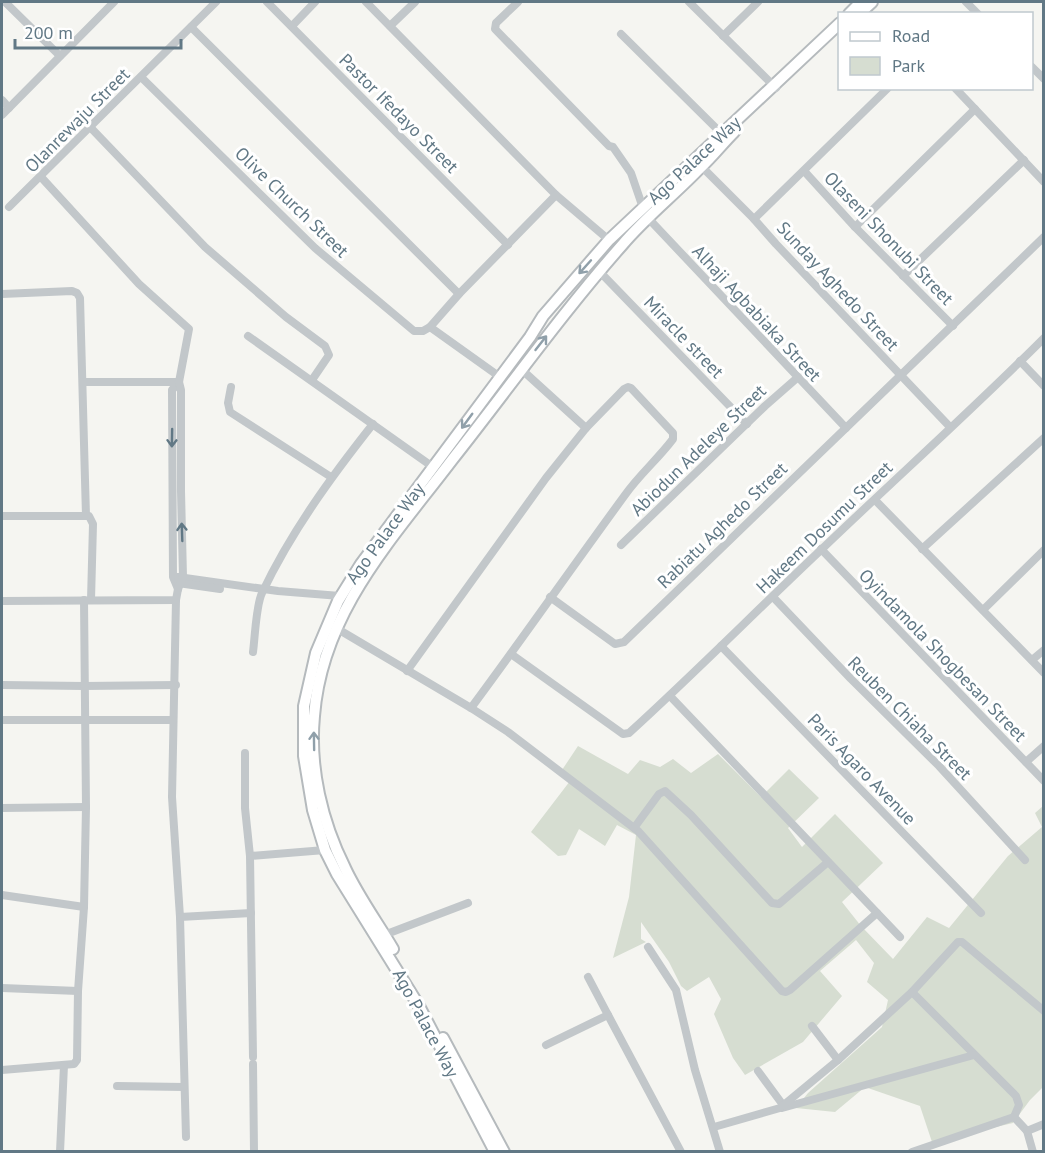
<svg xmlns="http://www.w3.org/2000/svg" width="1045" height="1153" font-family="'PT Sans',sans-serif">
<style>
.green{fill:#d6ddd1}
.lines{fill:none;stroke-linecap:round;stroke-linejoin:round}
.major-casing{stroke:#b5babd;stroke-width:14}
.minor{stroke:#c2c7ca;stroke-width:8}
.major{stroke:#fff;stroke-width:10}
.oneway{stroke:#90a0aa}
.oneway2{stroke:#617885}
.labels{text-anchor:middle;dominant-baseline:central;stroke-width:6;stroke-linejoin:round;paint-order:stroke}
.street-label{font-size:18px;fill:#617885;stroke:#fff}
</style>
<rect width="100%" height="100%" fill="#f5f5f1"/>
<polygon class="green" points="578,746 628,774 640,760 660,767 673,759 691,773 718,754 761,797 789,769 819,798 788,828 802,847 835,814 883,863 842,902 861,926 893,959 927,917 949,928 1008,856 1042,827 1035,813 1043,806 1043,1087 1030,1100 1013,1123 932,1142 920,1106 865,1087 835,1112 796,1108 808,1093 882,1027 888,1000 867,982 874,963 856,940 820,971 842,996 803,1042 745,1075 733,1058 714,1014 721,999 709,977 687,991 681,986 669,962 641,922 641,939 646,942 613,958 629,897 636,835 617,825 605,846 579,829 566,855 558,856 531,832 570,781 562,770"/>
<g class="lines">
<defs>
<g id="major">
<polyline points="849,14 861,2"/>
<polyline points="859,14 872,2"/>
<path d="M393,949C377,922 358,896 345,868C322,822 309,768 314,716C322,612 392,539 452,460C509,388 562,313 623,244C646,217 675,194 700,168C712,157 722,144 734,132"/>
<polyline points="443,1038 504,1152"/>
<polyline points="495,1152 419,1006 337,874 325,850 313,810 304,756 304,706 316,653 338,601 361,564 530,337 543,316 609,240 840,23"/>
</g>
</defs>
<use href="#major" class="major-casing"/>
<g class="minor">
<polyline points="5,2 60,56"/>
<polyline points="267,2 508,245"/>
<polyline points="366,2 556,195 609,240"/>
<polyline points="518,2 496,23 495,29 609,146 613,147 631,173 643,208"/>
<polyline points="689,2 776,88"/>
<polyline points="966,2 978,14"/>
<polyline points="292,26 315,2"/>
<polyline points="390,26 415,2"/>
<polyline points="191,27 459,294"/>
<polyline points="621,34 722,134"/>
<polyline points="723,36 758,2"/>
<polyline points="1032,67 1044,79"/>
<polyline points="141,77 315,248 414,331 423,331 430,327 459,294 556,195"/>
<polyline points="955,88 1044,182"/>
<polyline points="2,100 9,108"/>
<polyline points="2,115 114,2"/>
<polyline points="91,128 205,247 286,317 325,346 329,355 312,380"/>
<polyline points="702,167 754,219 776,244 950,427"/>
<polyline points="805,172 855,227 953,326"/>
<polyline points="41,177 139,284 189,329 179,382 172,390 173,577 178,589"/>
<polyline points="9,207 216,2"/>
<polyline points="648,218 846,428"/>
<polyline points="754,219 888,88"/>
<polyline points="855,227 975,109"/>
<polyline points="599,271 747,424"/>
<polyline points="903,276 1024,160"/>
<polyline points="2,294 72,291 77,293 80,298 86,516 89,516 93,524 91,600"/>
<polyline points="430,327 500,377"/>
<polyline points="248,336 433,467"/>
<polyline points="1020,361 1044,386"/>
<polyline points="521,369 586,428"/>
<polyline points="83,382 179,382"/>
<polyline points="231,387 228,403 230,412 331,477"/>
<polyline points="875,500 1044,673"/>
<polyline points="2,516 86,516"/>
<polyline points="621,545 765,406 797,378"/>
<polyline points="821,549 1044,781"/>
<polyline points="922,549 1044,438"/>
<polyline points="178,577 278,591 340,596"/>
<polyline points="178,583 220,589"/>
<path d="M550,597L615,644L624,642C763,507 904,373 1044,237"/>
<polyline points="773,597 851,679 939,766 1025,860"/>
<polyline points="176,600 172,797 180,917 186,1137"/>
<polyline points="2,601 176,600 178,589 183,577 181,491 181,390 179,382"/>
<polyline points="983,610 1044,550"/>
<polyline points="336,628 471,708 508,732 638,831 782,991 786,992 790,990 877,913"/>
<polyline points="721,646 981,913"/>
<path d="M253,652C255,637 256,605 262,593C291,532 331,477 373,424"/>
<path d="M511,654L623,734L629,733C695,673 758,609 823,548C896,478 972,410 1044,338"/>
<polyline points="1032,660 1044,650"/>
<path d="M407,671L546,478L586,428L624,389L628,387L631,388L673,433V439C658,459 639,475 625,495C573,566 523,638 471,708"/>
<polyline points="2,685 84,686 176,685"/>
<polyline points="670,696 900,937"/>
<polyline points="2,720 173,720"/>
<polyline points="245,753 245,808 250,856 253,1057"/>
<polyline points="1026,762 1044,746"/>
<polyline points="2,808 86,807"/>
<polyline points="634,828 659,794 665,791 691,815 772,903 779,904 828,862"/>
<polyline points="250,856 325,850"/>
<polyline points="2,895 84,907"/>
<polyline points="180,917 251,913"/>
<polyline points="384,935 468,903"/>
<polyline points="648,947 676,990 695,1070 720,1152"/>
<polyline points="2,988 78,991"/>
<polyline points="912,992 1016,1096 1019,1105 1014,1117 1027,1131 1033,1152"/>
<polyline points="608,1015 681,1152"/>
<polyline points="812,1026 838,1060"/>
<polyline points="546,1045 608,1015 588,977"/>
<polyline points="253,1064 254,1152"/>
<polyline points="2,1070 74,1064 77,1060 78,991 84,907 86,807 84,600"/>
<polyline points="758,1071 783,1105"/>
<polyline points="117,1086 184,1087"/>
<polyline points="782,1108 974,1055"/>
<polyline points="714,1127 780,1108 838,1060 912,992 958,942 962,942 1044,1011"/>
<polyline points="1027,1131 1044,1124"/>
<polyline points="60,1152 64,1065"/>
<polyline points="912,1152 1014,1117"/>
</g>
<use href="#major" class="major"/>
</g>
<defs><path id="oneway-shaft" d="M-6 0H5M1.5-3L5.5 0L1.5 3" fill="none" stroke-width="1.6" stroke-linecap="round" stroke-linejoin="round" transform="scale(1.5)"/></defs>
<g class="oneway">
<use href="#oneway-shaft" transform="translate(585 267) rotate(132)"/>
<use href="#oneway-shaft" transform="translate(541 343) rotate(-52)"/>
<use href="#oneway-shaft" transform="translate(467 421) rotate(126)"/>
<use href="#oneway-shaft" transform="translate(314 741) rotate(-91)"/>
</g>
<g class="oneway2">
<use href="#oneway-shaft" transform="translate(172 438) rotate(91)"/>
<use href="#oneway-shaft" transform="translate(182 532) rotate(-92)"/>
</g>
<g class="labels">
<g class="street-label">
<text transform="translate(399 113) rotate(45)">Pastor Ifedayo Street</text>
<text transform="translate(77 120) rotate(-45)">Olanrewaju Street</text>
<text transform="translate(694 160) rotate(-43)">Ago Palace Way</text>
<text transform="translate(292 202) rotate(44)">Olive Church Street</text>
<text transform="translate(889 238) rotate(46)">Olaseni Shonubi Street</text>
<text transform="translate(838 286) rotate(47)">Sunday Aghedo Street</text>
<text transform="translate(757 313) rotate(47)">Alhaji Agbabiaka Street</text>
<text transform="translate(684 337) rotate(46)">Miracle street</text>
<text transform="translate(698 450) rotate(-44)">Abiodun Adeleye Street</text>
<text transform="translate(722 525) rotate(-44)">Rabiatu Aghedo Street</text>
<text transform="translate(824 527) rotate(-44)">Hakeem Dosumu Street</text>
<text transform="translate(385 533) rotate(-54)">Ago Palace Way</text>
<text transform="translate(943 655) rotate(46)">Oyindamola Shogbesan Street</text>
<text transform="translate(910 718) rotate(45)">Reuben Chiaha Street</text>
<text transform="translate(862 769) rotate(46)">Paris Agaro Avenue</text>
<text transform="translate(426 1023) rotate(62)">Ago Palace Way</text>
</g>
</g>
<rect width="1045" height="1153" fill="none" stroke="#617885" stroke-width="6"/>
<rect x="838" y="12" width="195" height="78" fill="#ffffff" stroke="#c0c9ce" stroke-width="1.5"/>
<rect x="850" y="32" width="30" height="9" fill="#ffffff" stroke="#c0c9ce" stroke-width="1.5"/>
<text x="892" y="42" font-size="18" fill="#617885">Road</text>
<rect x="850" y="57" width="30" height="18" fill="#d6ddd1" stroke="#c0c9ce" stroke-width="1.5"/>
<text x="892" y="72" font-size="18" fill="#617885">Park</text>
<path d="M15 39v9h166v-9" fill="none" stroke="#617885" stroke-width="3"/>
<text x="24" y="39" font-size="18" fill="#617885" stroke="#ffffff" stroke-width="4.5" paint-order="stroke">200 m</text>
</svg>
